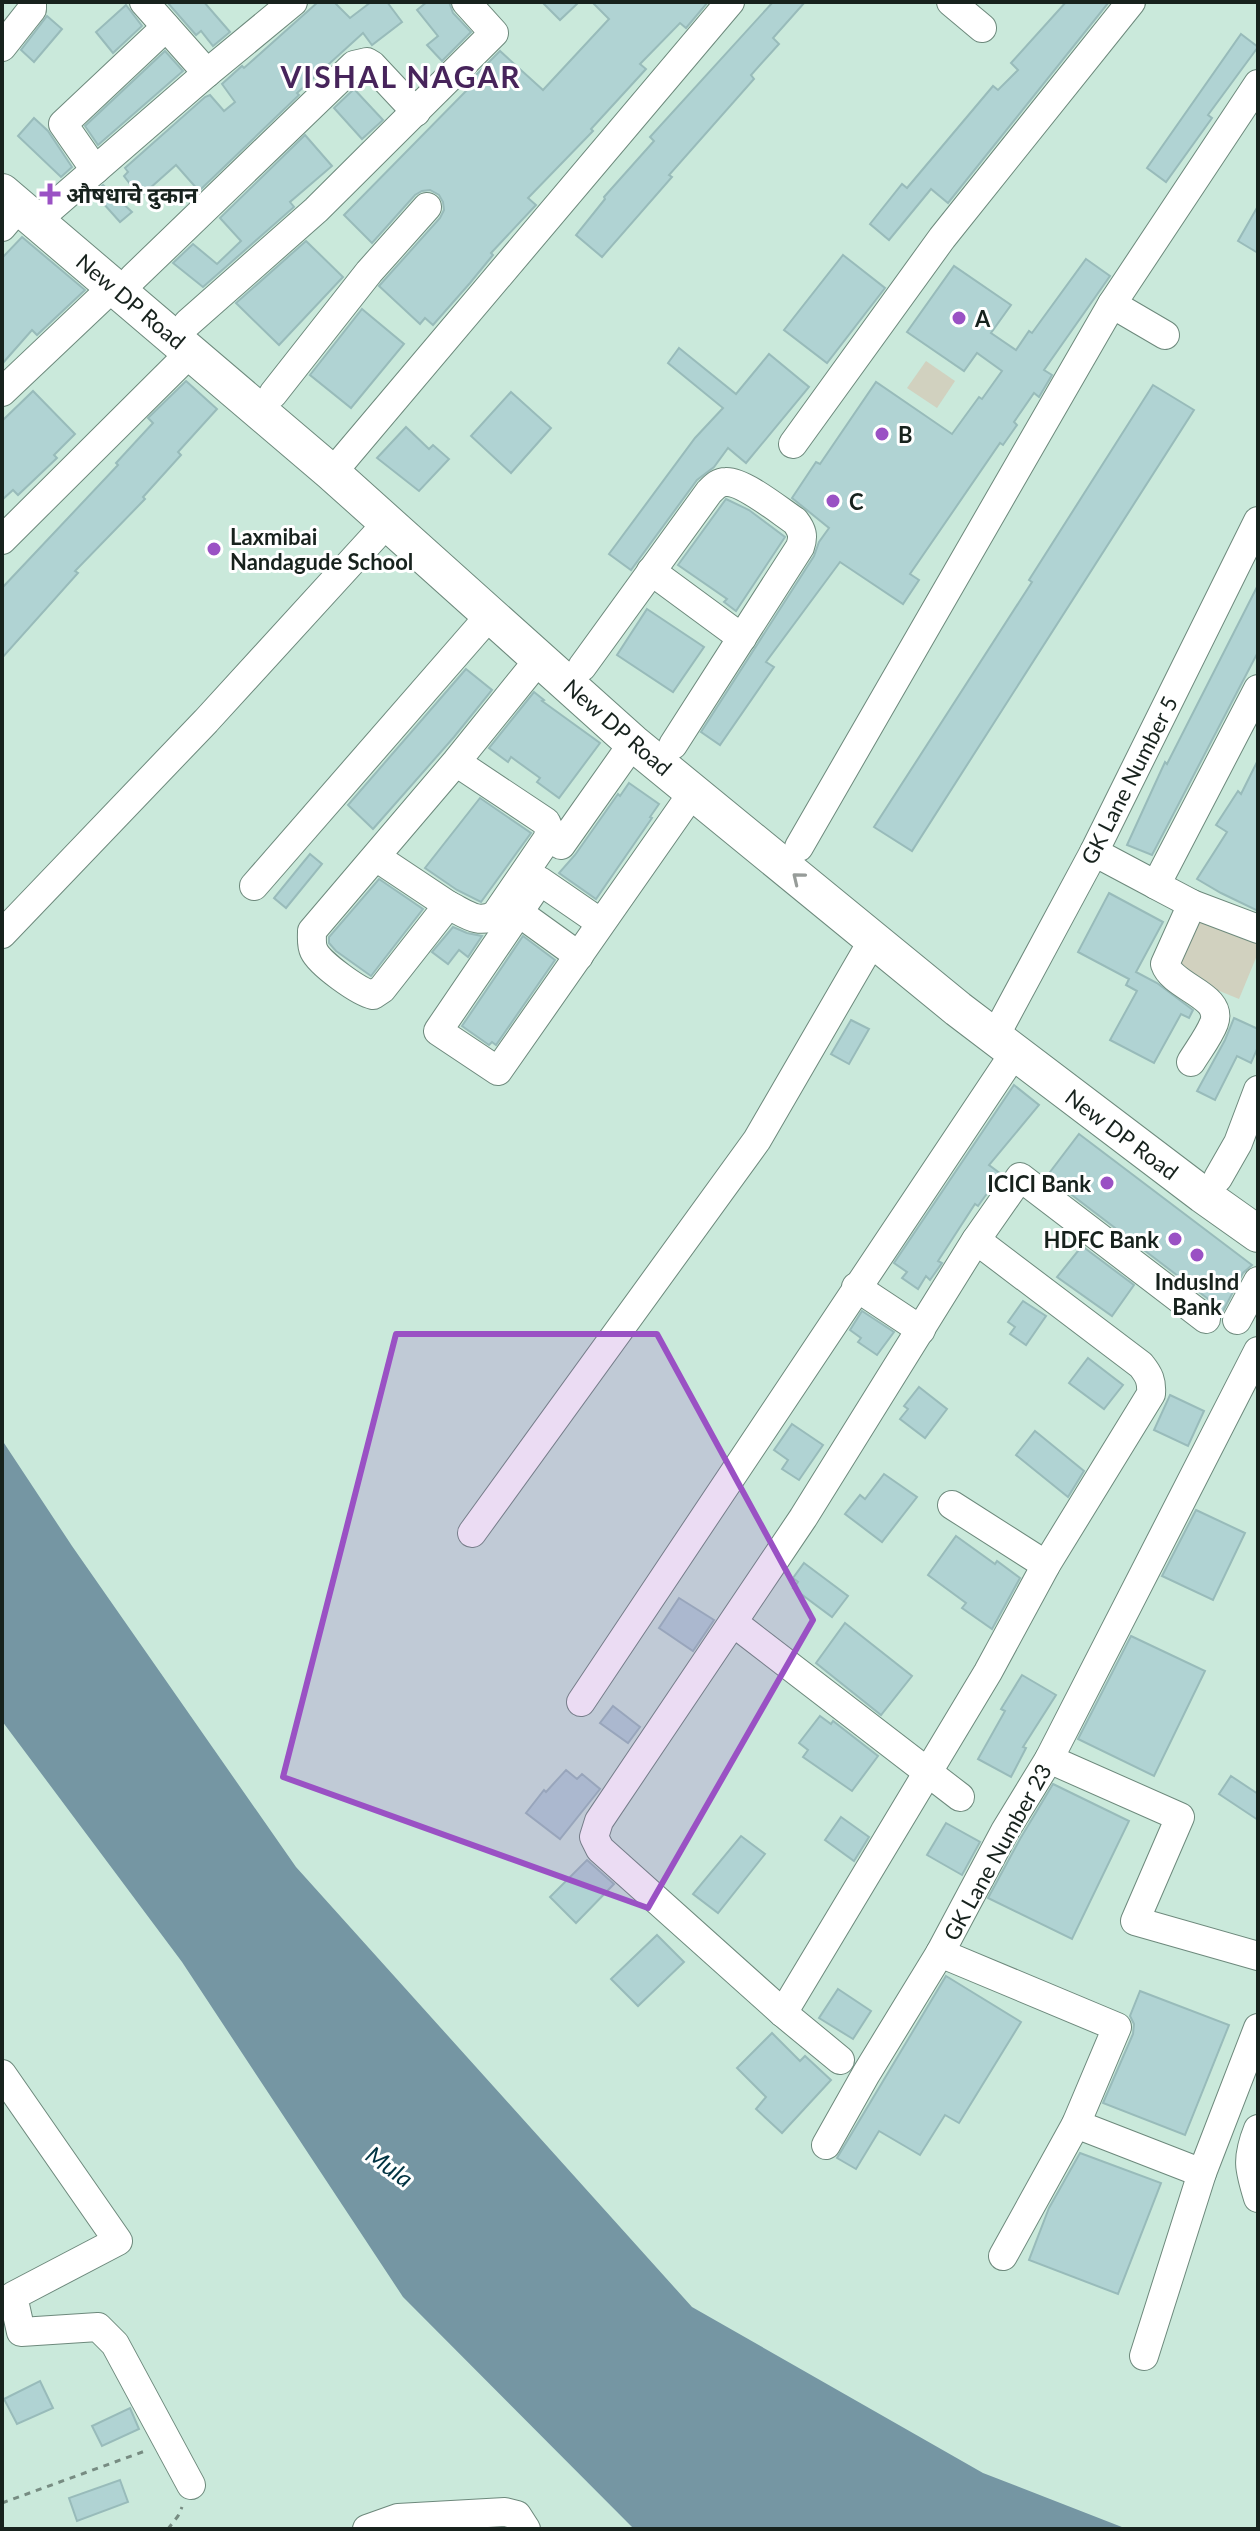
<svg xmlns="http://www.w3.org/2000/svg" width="1260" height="2531" font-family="Lato,'Noto Sans Devanagari',sans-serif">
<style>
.green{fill:#d1d1bf}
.water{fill:#7596a3}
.building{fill:#b0d3d3;stroke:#98bbba;stroke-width:2}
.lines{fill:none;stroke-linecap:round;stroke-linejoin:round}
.minor-casing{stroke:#6d897c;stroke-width:30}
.major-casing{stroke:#6d897c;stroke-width:38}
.path{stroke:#778c82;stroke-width:3;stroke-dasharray:6 6;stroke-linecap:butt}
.minor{stroke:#fff;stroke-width:28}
.major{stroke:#fff;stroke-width:36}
.oneway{stroke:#979c99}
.marked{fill:#9a51c4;fill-opacity:0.2;stroke:#9a51c4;stroke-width:6;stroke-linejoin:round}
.poi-dot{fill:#9a51c4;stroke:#fff;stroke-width:3}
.labels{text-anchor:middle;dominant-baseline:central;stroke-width:6;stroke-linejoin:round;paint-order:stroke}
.poi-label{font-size:22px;font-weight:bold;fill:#17221d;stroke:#fff;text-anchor:start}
.street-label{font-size:22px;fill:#17221d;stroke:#fff}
.water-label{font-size:24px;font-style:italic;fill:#003342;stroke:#fff}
.district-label{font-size:30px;font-weight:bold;letter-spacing:2px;fill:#47245b;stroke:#fff}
</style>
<rect width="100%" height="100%" fill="#cae9db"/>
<g class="green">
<polygon points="926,361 955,381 937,408 907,388"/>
<polygon points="1194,915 1258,940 1258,953 1239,999 1171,971"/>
</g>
<polygon class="water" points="2,1440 72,1546 296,1867 692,2307 983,2473 1127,2529 634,2529 403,2297 182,1962 2,1721"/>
<g class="building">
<polygon points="167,2 204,2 230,32 213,46 201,31 196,35"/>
<polygon points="318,2 334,2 350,18 371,2 387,2 402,22 372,45 363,33 297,93 299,95 199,191 176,165 140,197 124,176 128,172 125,168 205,97 210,95 224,111 235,102 222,84 242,66 244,68"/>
<polygon points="427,2 449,2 453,13 471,32 442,61 427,45 438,36 417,10"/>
<polygon points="542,2 579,2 560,20"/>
<polygon points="592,2 708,2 686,28 680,23 640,64 646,69 591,129 593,131 528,198 536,205 491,253 493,255 470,283 433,325 425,318 420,324 379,286 440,218 444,210 443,202 439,195 430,190 422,191 415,195 372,243 344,215 469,88 466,85 500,51 543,90 609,19"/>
<polygon points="773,2 805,2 773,38 779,44 751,75 754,79 669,175 672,177 602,257 576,235 605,199 604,197 654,141 650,137"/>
<polygon points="1066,2 1109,2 948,203 931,189 889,240 870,224 902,184 907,188 993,86 998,90 1018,70 1011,63"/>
<polygon points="126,5 142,26 113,53 96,32"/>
<polygon points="47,16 62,29 34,62 21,50"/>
<polygon points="1241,34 1258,47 1208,115 1212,118 1166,182 1147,168"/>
<polygon points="165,51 183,71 98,145 85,126"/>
<polygon points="354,89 383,120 362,139 334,108"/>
<polygon points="34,118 48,131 72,167 61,177 18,136"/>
<polygon points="305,135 332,166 290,202 294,207 203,287 173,263 193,244 217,264 241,241 220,218"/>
<polygon points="103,185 132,212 120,222 94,193"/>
<polygon points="1258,206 1258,253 1238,241"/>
<polygon points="22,237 85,290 37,335 32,330 2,364 2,258"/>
<polygon points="306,241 343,277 279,345 236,303"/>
<polygon points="843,255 885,288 827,363 784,330"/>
<polygon points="1086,259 1110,276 1044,370 1052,375 1039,397 1034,393 1014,422 1017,425 1003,445 1000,443 910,574 919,580 903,604 840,562 766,662 774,667 720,745 701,732 814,556 819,542 829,528 792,498 816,462 820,464 876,382 952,434 979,397 982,399 1002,371 977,353 964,371 907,332 954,266 1011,305 991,333 1016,350 1029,331 1032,333"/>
<polygon points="362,309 404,344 351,408 310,375"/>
<polygon points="679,348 736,394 769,354 809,387 746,463 728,448 714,467 697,480 631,570 609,554 695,438 723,408 668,363"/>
<polygon points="186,381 217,409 178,452 181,455 143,497 145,499 75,571 78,573 2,658 2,588 118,465 116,463 153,423 148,418"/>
<polygon points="1153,385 1194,410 912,851 874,827 1032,582 1029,580"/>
<polygon points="33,391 75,434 54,455 57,458 18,495 13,490 2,500 2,421"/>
<polygon points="511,392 551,428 511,473 471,436"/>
<polygon points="406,427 429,449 433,445 449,459 419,491 377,458"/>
<polygon points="726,499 749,510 785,537 736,611 724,602 727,599 678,565"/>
<polygon points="1258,585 1258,652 1152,855 1127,845 1165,762 1167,764"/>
<polygon points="647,609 704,647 673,692 617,655"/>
<polygon points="466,669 492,690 454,737 373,829 348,805"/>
<polygon points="534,692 544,700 542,701 600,743 559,798 537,782 540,778 511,757 508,762 489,748"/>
<polygon points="1258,760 1258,911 1221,893 1197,879 1227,832 1216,825 1238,791 1241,794"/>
<polygon points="629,783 659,804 650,817 652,818 596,899 559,873 575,855 618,794 620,796"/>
<polygon points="480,798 531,833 481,902 457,890 425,868"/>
<polygon points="310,854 322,864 286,908 274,898"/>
<polygon points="379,879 423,909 371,976 336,951 329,943 329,937"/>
<polygon points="1109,893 1163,922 1136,972 1157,983 1193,1010 1189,1018 1181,1014 1154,1063 1110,1040 1137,991 1126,985 1129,979 1078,952"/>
<polygon points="453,927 467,933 482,936 468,957 459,950 448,964 432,952"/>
<polygon points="523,936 555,960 496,1045 492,1042 489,1045 462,1026"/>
<polygon points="1234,1018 1258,1029 1258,1047 1251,1063 1237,1056 1215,1100 1197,1091 1225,1040"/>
<polygon points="851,1020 869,1029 849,1064 831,1054"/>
<polygon points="1014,1085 1039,1105 989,1165 1001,1174 978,1206 975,1204 938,1261 942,1263 930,1280 926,1276 918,1289 902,1278 907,1272 894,1263"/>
<polygon points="1079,1134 1252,1265 1243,1273 1222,1313 1216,1305 1047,1176"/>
<polygon points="1082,1246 1134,1285 1112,1316 1057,1277"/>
<polygon points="1023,1301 1046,1316 1026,1345 1010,1334 1015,1327 1008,1322"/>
<polygon points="862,1311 894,1332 877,1355 858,1342 861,1338 850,1330"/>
<polygon points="1088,1358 1123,1385 1104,1409 1069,1383"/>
<polygon points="919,1387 947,1409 925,1438 900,1419 908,1409 904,1406"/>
<polygon points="1170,1395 1204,1411 1188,1446 1154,1430"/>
<polygon points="792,1424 823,1445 799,1480 782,1469 788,1460 774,1450"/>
<polygon points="1035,1431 1084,1471 1068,1497 1016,1455"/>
<polygon points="884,1474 917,1497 882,1542 845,1514 860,1495 865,1499"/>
<polygon points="1196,1510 1245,1533 1213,1600 1162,1576"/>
<polygon points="956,1536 995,1564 997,1561 1020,1578 992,1629 962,1608 966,1603 928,1575"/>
<polygon points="804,1563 848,1596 832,1617 793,1588 798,1582 793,1578"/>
<polygon points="679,1598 714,1620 693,1651 659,1628"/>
<polygon points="845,1623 912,1676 881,1715 816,1663"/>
<polygon points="1131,1636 1205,1671 1154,1776 1078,1739"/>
<polygon points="1022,1675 1056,1695 1023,1747 1026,1748 1011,1777 978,1759 1005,1711 1001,1709"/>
<polygon points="613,1706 640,1727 628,1743 600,1723"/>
<polygon points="820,1716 831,1724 833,1721 878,1756 852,1791 803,1757 808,1750 799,1743"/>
<polygon points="566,1770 577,1779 582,1774 600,1789 560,1839 526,1813 544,1790 546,1792"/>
<polygon points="1231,1776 1258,1794 1258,1820 1219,1794"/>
<polygon points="1053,1784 1129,1821 1072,1939 988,1898 1020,1839"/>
<polygon points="841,1817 869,1837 854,1861 825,1840"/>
<polygon points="946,1823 980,1842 962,1875 927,1855"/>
<polygon points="741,1836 765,1854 718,1913 693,1894"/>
<polygon points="587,1860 614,1884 576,1923 550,1897"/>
<polygon points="657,1935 684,1962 638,2006 611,1979"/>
<polygon points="946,1976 1021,2022 959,2123 945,2115 920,2155 879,2131 856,2169 837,2158"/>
<polygon points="838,1989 871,2011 853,2039 819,2018"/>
<polygon points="1140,1991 1229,2025 1185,2135 1103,2103 1133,2034 1134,2024 1130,2016"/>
<polygon points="772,2033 800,2061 805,2056 831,2080 782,2133 756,2109 766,2097 737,2068"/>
<polygon points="1080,2153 1161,2183 1118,2294 1029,2260 1049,2208"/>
<polygon points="40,2381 53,2408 17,2424 4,2399"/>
<polygon points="130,2408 139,2429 102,2446 92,2426"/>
<polygon points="120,2480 128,2502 77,2521 69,2498"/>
</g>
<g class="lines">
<defs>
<g id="minor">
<polyline points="144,2 207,73"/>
<polyline points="951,2 982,28"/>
<polyline points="2,47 32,9 32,2"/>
<polyline points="95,170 63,124 166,27"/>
<polyline points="50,209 207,73 293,2"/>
<polyline points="2,227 19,207"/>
<polyline points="133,278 354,65 367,62 372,65 416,112"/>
<polyline points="1112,304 1165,335"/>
<polyline points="188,323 316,210 494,33 466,2"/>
<polyline points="2,392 114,286"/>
<polyline points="273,394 369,272 427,207"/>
<polyline points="793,444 942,238 1131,2"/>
<polyline points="332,473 730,2"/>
<polyline points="2,540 191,352"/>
<polyline points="651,571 742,638"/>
<path d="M582,667L709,492C714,487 718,482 726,482C743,481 780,511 795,521C802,530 804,536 800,547L673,745"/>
<polyline points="1258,689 1156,885 1192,904 1258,929"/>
<path d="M456,762L546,822L549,829L548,838L496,914C479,926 465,913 448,905L382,989L373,995C359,992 320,964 314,951C311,945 312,938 312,931L456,762L540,658"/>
<polyline points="561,845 633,743"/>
<polyline points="799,847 1112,304 1258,84"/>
<polyline points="1094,852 1156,885"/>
<polyline points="376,857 448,905"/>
<polyline points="254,886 491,614"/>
<polyline points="518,912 579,956"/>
<path d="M601,923L540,881L438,1031L498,1071C563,978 628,885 693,792"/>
<polyline points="2,934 206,721 387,523"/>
<polyline points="995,1036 1094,852 1258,521"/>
<path d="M1191,1062C1199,1049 1209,1036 1214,1023C1224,995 1173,988 1165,964L1192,904"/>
<polyline points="1218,1178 1238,1143 1258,1090"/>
<polyline points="856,1287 921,1330"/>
<polyline points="1237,1320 1258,1281"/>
<polyline points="952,1505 1046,1565"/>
<polyline points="472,1533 757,1140 873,940"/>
<polyline points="734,1623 960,1797"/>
<polyline points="581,1702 1015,1052"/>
<polyline points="1049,1759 1180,1817 1135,1921 1258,1956"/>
<polyline points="940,1953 1117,2027 1076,2124 1003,2256"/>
<path d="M783,2013L988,1672L1046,1565L1151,1394C1152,1381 1149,1375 1141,1365L976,1240"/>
<polyline points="840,2060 783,2013 600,1849 594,1837 599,1821 803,1518 976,1240 1020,1177 1206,1319"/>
<polyline points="2,2074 118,2241 13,2296 21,2332 98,2327 115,2344 191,2485"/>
<polyline points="1076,2124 1202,2173"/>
<path d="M1258,2129C1246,2159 1249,2169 1258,2198"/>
<polyline points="826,2145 866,2074 940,1953 1005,1831 1049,1759 1258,1351"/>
<polyline points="1144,2356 1202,2173 1258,2028"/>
<polyline points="367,2529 398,2518 505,2512 517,2515 526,2529"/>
</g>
<polyline id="major" points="2,192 332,473 633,743 958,1009 1203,1195 1258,1234"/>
</defs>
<use href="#minor" class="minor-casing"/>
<use href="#major" class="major-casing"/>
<g class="path">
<polyline points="2,2503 145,2451"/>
<polyline points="168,2529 178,2516 182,2507"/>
</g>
<use href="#minor" class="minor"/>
<use href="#major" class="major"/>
</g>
<defs><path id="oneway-chevron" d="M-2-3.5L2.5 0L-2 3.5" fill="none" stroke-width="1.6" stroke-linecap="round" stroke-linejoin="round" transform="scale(2)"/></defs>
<use class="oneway" href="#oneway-chevron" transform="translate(798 878) rotate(-141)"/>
<path class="marked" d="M396,1334H657L813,1620L648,1908L283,1777Z"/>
<g class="poi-dot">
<path d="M46 182h8v8h8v8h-8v8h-8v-8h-8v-8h8z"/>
<circle cx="959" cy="318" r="8"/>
<circle cx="882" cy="434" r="8"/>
<circle cx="833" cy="501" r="8"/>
<circle cx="214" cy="549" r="8"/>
<circle cx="1107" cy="1183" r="8"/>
<circle cx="1175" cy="1239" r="8"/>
<circle cx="1197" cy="1255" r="8"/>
</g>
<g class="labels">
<g class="poi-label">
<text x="66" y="194">औषधाचे दुकान</text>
<text x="975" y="318">A</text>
<text x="898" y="434">B</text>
<text x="849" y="501">C</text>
<text x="230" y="536">Laxmibai<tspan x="230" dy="25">Nandagude School</tspan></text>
<text x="1091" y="1183" text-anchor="end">ICICI Bank</text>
<text x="1159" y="1239" text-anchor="end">HDFC Bank</text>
<text x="1197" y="1281" text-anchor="middle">IndusInd<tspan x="1197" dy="25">Bank</tspan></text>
</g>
<g class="street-label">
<text transform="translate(131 301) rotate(40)">New DP Road</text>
<text transform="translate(618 727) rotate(41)">New DP Road</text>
<text transform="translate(1129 780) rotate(-63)">GK Lane Number 5</text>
<text transform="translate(1122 1134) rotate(37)">New DP Road</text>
<text transform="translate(997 1852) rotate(-61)">GK Lane Number 23</text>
</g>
<g class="water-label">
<text transform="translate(390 2166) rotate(36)">Mula</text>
</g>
<g class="district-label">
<text x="401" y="76">VISHAL NAGAR</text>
</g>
</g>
<rect width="1260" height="2531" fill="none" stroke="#17221d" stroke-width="8"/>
</svg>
